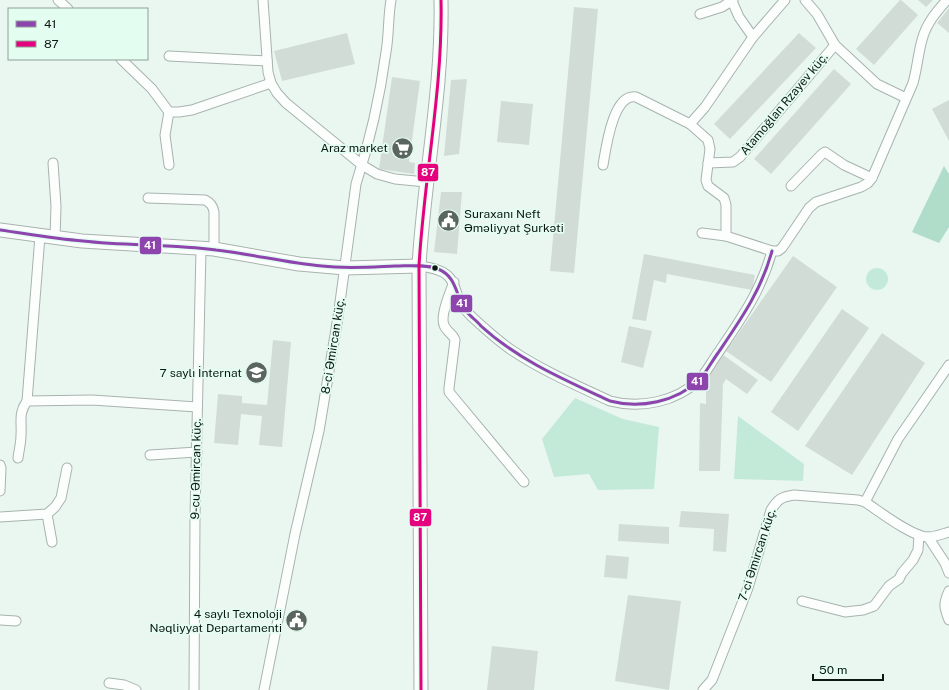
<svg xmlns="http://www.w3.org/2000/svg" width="949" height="690" font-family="'Public Sans',sans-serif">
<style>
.green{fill:#c3ead9}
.forest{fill:#afddc9}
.building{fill:#d1dcd7}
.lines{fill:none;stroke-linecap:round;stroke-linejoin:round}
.street-casing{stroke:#a8b3ae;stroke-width:11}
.secondary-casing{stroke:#a8b3ae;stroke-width:15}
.street{stroke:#fcfefd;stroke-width:9}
.secondary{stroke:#fcfefd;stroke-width:13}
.bus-1-casing{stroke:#e4fdf1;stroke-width:6}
.bus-2-casing{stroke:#e4fdf1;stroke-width:6}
.bus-1{stroke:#8e44ad;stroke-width:3}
.bus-2{stroke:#e5007d;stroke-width:3}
.bus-dot{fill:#0d1612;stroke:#e4fdf1;stroke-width:1.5}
.labels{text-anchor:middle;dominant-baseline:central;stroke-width:3.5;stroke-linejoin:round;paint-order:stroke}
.street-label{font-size:12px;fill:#0d1612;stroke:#e4fdf1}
.poi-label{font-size:12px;fill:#0d1612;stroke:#e4fdf1;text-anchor:end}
.line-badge{stroke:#e4fdf1;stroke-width:1.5}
.badge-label{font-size:11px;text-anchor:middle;font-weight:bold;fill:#fff}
</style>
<rect width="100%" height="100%" fill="#eaf7f1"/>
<g class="green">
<circle cx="877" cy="279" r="11"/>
<polygon points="575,398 623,419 659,427 654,489 598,490 589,474 554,477 542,439"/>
<polygon points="738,416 804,464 803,481 734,479"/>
</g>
<polygon class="forest" points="944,166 949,174 949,227 939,243 912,232"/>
<g class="building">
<polygon points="900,0 901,0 918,15 874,65 856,49"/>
<polygon points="918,0 933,0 926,7"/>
<polygon points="574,7 598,9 574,273 550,271"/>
<polygon points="949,8 949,33 937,23"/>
<polygon points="347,33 355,64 282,81 274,51"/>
<polygon points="799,33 816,48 730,139 714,124"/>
<polygon points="834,69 851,84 771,174 754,159"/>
<polygon points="392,77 420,81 409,162 415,163 414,174 379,169"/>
<polygon points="467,79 459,154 444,156 451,80"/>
<polygon points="949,100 949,141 932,109"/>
<polygon points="501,101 533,104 529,145 497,142"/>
<polygon points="441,192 462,192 457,254 434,252"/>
<polygon points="644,254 755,275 752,290 667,274 666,283 654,280 646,321 632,319"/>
<polygon points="793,256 837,287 771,382 726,351"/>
<polygon points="842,309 869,328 798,431 771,412"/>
<polygon points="629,326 652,331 643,368 621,362"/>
<polygon points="882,333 925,363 852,475 805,446"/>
<polygon points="273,340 291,342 282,447 259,445 262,416 241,414 238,445 214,443 218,394 242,396 242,403 267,405"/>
<polygon points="722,354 758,380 747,394 726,379 723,384 720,471 699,471 700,403 706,404 706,377"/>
<polygon points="681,511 729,514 726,552 713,551 714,529 679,527"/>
<polygon points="619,524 669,527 669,544 618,541"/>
<polygon points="606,555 629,557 627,579 604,577"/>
<polygon points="628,595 681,601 669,690 615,681"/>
<polygon points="492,646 538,651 534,690 487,690"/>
</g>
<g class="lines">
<defs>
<g id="street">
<polyline points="58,0 68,9"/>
<polyline points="263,0 268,72 271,83 277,93 286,103 362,165 377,174 395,179 426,182"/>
<polyline points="805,0 817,14 835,45 877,84 906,98"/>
<polyline points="732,1 739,17 753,37"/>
<polyline points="700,14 722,7 733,0"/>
<polyline points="169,56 267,61"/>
<polyline points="121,59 152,89 169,112"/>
<polyline points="690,124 705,107 753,37 785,0"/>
<polyline points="53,163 56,206 55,238"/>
<polyline points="708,163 733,162 740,157 835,45"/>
<polyline points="169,165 165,135 169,112 179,112 192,110 271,83"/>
<path d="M603,165C606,148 613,93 636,97L690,124L708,140L710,149L706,180L708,186L724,198L726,205V236"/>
<polyline points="791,186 822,154 825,152 844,165 872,178"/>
<path d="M148,198L205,200C211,203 213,206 214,212V249"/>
<path d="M702,233L726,236L772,251H778L782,248L809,208L816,202L861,187L868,183L872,178L913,83C917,69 918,54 922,40C926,24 936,12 947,0"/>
<path d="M419,266C467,271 446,293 471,316C485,329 498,341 513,351C543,371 578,386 610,401C640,409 676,402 699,380C706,373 712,361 718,353C741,319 761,291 772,251"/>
<path d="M454,282C450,292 440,316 444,325C446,331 453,334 455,340L449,388V392L524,482"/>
<polyline points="27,401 92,400 197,407"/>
<polyline points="150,455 197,452"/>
<path d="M18,458C19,450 21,443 21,435C22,421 18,414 27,401L40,236"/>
<polyline points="0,465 1,468 0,491"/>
<polyline points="865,502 898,439 949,365"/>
<polyline points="47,514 52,542"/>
<polyline points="0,517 47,514 55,507 61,498 67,468"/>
<polyline points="928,537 945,563 949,573"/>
<path d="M949,591C943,604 944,607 949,620"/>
<polyline points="802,601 845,612 863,610 874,606 889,586 899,579 902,573 913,560 918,550 919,535"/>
<polyline points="0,620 16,621"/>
<polyline points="109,683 124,685 136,690"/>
<polyline points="194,690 195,516 201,249"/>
<path d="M264,690L295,534L319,431L338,317L356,184C370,141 380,96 386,52C389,35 388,17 391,0"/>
<path d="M703,690L712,680L748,588L771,510C778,499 781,497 794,495L858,500L865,502C879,511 912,537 928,537C935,537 942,534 949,532"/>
</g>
<g id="secondary">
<polyline points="0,230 82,241 214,249 299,264 345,268 419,266"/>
<path d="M421,690L419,266C424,177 443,89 441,0"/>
</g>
</defs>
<use href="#street" class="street-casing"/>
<use href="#secondary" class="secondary-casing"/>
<use href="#street" class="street"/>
<use href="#secondary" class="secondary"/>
<defs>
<path id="bus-1" d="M0,230C28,234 55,239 83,241C127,246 172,244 216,250C252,254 286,263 322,266C346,269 371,267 395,266C409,266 424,264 438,269C458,277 455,297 467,312C471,317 477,321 481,326C518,360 565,380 610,401C640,409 676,402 699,380C706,373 712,361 718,353C741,319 761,291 772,251"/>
<path id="bus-2" d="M421,690L419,266C424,177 443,89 441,0"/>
</defs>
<use href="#bus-1" class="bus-1-casing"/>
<use href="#bus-2" class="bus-2-casing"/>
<use href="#bus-1" class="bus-1"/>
<use href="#bus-2" class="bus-2"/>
</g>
<defs>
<symbol id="supermarket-disc" viewBox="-11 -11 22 22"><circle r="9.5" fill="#5a6560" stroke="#e4fdf1"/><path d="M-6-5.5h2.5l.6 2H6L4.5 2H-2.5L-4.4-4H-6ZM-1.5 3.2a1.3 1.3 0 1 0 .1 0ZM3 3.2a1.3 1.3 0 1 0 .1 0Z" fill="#fff"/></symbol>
<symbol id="civic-disc" viewBox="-11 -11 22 22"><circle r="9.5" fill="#5a6560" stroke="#e4fdf1"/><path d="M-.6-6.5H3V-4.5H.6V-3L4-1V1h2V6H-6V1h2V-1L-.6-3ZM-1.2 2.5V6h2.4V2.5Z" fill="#fff"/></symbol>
<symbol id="school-disc" viewBox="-11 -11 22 22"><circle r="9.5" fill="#5a6560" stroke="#e4fdf1"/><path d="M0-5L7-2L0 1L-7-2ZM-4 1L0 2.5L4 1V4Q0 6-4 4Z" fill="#fff"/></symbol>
</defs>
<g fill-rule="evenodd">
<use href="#supermarket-disc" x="390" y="136" width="25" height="25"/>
<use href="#civic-disc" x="436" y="208" width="25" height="25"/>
<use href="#school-disc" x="244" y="360" width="25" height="25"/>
<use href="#civic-disc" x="284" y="608" width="25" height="25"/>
</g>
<circle class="bus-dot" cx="435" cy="268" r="3.5"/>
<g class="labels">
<g class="street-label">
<text transform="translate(784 104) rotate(-50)">Atamoğlan Rzayev küç.</text>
<text transform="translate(333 346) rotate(-81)">8-ci Əmircan küç.</text>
<text transform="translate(196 469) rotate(-89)">9-cu Əmircan küç.</text>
<text transform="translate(757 555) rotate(-72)">7-ci Əmircan küç.</text>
</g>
<g class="poi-label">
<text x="388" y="148">Araz market</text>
<text x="464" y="214" text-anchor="start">Suraxanı Neft<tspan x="464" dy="14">Əməliyyat Şurkəti</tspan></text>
<text x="242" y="373">7 saylı İnternat</text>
<text x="282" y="614">4 saylı Texnoloji<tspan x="282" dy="14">Nəqliyyat Departamenti</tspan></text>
</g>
</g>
<g class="line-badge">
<rect x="417" y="163" width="22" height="19" rx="4" fill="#e5007d"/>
<rect x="139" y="236" width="23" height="19" rx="4" fill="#8e44ad"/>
<rect x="450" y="294" width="23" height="19" rx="4" fill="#8e44ad"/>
<rect x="686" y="372" width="23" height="19" rx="4" fill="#8e44ad"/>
<rect x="409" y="508" width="23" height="19" rx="4" fill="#e5007d"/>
</g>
<g class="badge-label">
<text x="428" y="176">87</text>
<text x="150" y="249">41</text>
<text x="462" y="307">41</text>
<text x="697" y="385">41</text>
<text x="420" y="521">87</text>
</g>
<rect x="8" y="8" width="140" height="52" fill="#e4fdf1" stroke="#8ea198"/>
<rect x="16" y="21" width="20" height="6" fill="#8e44ad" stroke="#8ea198"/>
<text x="44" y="28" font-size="12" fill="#0d1612">41</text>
<rect x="16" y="41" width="20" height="6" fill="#e5007d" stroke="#8ea198"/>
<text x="44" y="48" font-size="12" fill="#0d1612">87</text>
<path d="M813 674v6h70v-6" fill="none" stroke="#0d1612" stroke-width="2"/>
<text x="819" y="674" font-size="12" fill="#0d1612" stroke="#e4fdf1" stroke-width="3" paint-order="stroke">50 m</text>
</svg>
